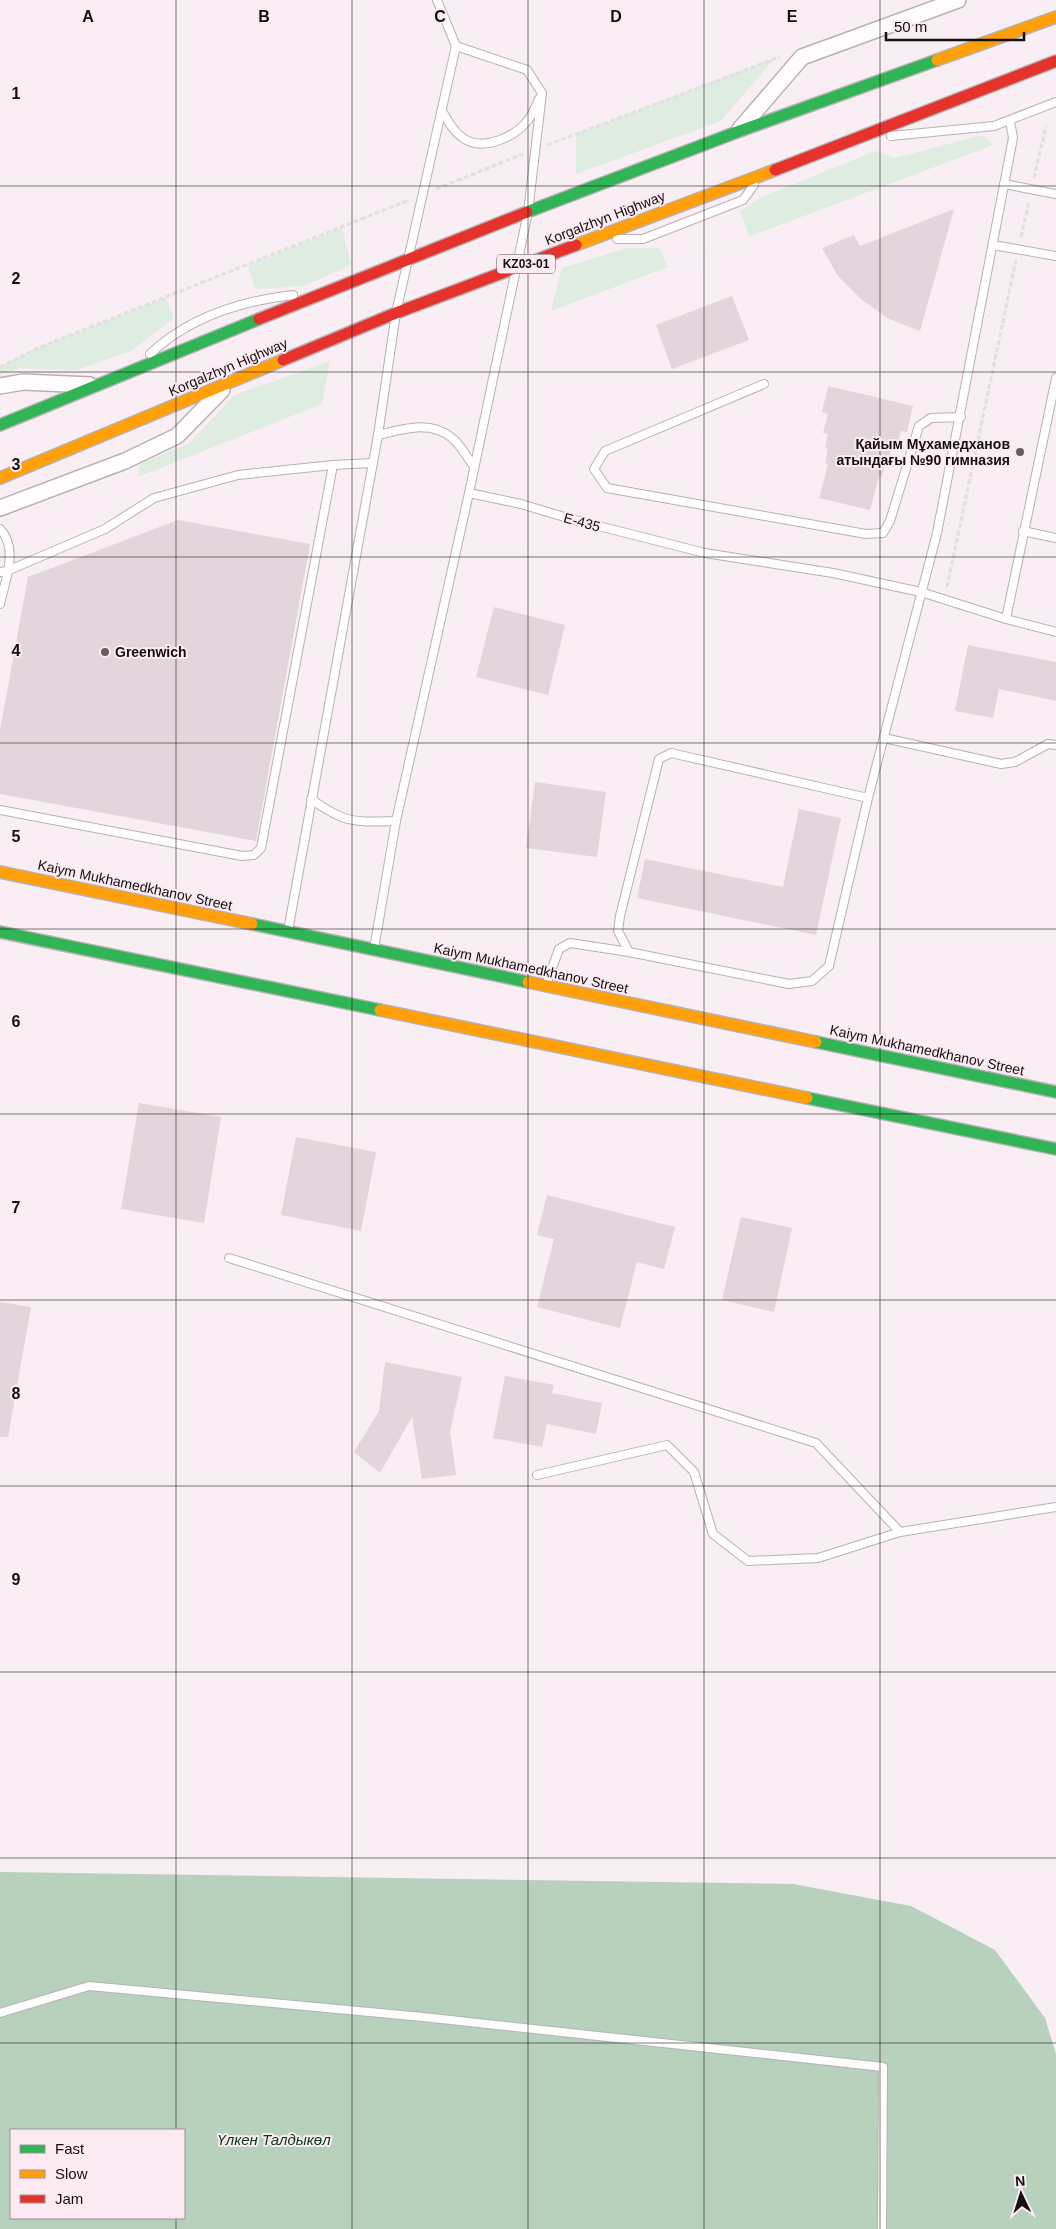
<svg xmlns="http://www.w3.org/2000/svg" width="1056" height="2229" font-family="Arial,sans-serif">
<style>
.green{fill:#deede0}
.water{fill:#b7d1bd;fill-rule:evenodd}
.building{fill:#e2d6dc}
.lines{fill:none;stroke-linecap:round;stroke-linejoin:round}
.lane-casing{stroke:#b8b1b4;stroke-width:10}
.street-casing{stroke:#b8b1b4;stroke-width:18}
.fast-casing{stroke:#b8b1b4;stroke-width:14}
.slow-casing{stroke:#b8b1b4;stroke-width:14}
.jam-casing{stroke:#b8b1b4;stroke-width:14}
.path{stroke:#e1dfdf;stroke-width:3;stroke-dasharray:5 2.5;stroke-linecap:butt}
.lane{stroke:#fefcfd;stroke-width:8}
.street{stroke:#fefcfd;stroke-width:15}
.fast{stroke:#30b455;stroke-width:11}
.slow{stroke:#ff9f0a;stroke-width:11}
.jam{stroke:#e5322d;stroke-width:11}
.grid{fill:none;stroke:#140f11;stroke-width:1;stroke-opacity:0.55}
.poi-dot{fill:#645d60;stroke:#fceaf2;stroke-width:2}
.labels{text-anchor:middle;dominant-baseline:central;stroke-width:4;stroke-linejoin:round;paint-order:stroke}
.shield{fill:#fceaf2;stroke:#5a5154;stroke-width:1}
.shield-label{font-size:12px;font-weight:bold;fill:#140f11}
.street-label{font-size:14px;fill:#140f11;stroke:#fceaf2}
.poi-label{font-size:14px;font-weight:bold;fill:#140f11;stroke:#fceaf2;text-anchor:end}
.water-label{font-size:15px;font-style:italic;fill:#083a1d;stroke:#fceaf2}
.grid-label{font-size:16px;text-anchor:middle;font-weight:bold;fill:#140f11;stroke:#fceaf2;stroke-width:4;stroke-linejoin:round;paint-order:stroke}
</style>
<rect width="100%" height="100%" fill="#f8eef3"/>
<g class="green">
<polygon points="775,58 721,121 576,174 576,134"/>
<polygon points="982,135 993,145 551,311 562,268 627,248 659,248 668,267 749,237 740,211 762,197 875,151 895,158"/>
<polygon points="342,228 351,265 304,286 255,289 248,266"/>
<polygon points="166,298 174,318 131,351 77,370 19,368 0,375 0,367 38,348"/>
<polygon points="330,361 322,404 138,477 140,464 190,443 234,395"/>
</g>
<path class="water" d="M0,1872L793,1884L911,1906L995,1950L1045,2018L1056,2054V2229H0ZM11,2130H184V2218H11Z"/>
<g class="building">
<polygon points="954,209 920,331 889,319 862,300 838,276 822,248 854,235 860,246"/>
<polygon points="732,296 749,340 672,369 656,325"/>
<polygon points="828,386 913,406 907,432 901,431 896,449 892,448 888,463 885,462 882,477 879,476 870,510 819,498 828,464 825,463 828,449 825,448 828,434 823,433 828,414 822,412"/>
<polygon points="178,520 310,544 256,841 0,794 0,730 28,577"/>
<polygon points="494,607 565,625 548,695 476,677"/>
<polygon points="968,645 1056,662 1056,701 999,689 993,718 955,711"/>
<polygon points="535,782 606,792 597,857 526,848"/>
<polygon points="799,809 841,818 816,935 637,898 645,859 783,887"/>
<polygon points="139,1103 221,1117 204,1223 121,1209"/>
<polygon points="296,1137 376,1152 361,1231 281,1215"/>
<polygon points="547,1195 675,1227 664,1269 637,1262 620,1328 537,1307 554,1239 537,1235"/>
<polygon points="741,1217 792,1228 774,1312 722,1300"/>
<polygon points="0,1302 31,1307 8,1437 0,1437"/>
<polygon points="385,1362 462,1377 450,1432 456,1475 422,1479 412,1417 380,1473 354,1452 379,1411"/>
<polygon points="505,1376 554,1385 552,1393 602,1403 596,1434 547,1424 542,1447 493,1438"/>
</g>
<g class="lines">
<defs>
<g id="lane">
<path d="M442,111C448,121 453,131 463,138C483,152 515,137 528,120C533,114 536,106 539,99"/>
<polyline points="891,136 994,126 1056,102"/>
<polyline points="1004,184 1056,194"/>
<polyline points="617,239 643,239 743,200 754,185"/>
<polyline points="993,245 1056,256"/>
<path d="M150,354C188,318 241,301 293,295"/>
<polyline points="764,384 605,451 594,469 607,488 866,534 883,533 890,521 919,426 931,418 961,417"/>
<path d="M378,435C404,429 430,420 452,438C461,445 467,458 474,466"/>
<polyline points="469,493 521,504 571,519 705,553 833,573 921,592 1006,619 1056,632"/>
<path d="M0,529C19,548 5,581 0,604"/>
<polyline points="1023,531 1056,538"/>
<polyline points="0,572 7,571 105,529 154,498 238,475 333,465 372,463"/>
<polyline points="1006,619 1056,378"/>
<polyline points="884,738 1001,764 1015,762 1048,744 1056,745"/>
<polyline points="868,798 671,753 659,759 620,916 618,931 629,952 789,984 812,981 829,966 868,798 937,533 1013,138 1010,121"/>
<path d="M311,799C346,824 354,822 396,821"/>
<polyline points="0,810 242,856 254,855 261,848 333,465"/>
<polyline points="288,931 378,435 396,313 456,46"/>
<polyline points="374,949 396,821 469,493 528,212 542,93 527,70 456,46 437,0"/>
<polyline points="546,985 559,949 570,943 629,952"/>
<polyline points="229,1258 816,1443 900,1532 1056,1507"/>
<polyline points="537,1475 667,1445 694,1472 713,1534 748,1561 818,1558 900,1532"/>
<polyline points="0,2013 89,1986 423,2017 883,2067 882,2229"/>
</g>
<g id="street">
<polyline points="740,129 802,57 958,0"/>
<polyline points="0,386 23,382 90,385"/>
<polyline points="0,508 125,461 177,436 222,390"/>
</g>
<g id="fast">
<polyline points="527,212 737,132 937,60"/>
<polyline points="0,425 259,319"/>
<polyline points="252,924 528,982"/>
<polyline points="0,932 380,1010"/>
<polyline points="816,1042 1056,1092"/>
<polyline points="807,1098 1056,1149"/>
</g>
<g id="slow">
<polyline points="937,60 1056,17"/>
<polyline points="576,245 775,170"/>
<polyline points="0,478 283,360"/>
<polyline points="0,872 252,924"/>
<polyline points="528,982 816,1042"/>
<polyline points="380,1010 807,1098"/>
</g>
<g id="jam">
<polyline points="775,170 1056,61"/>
<polyline points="259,319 527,212"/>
<polyline points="283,360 396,313 576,245"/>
</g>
</defs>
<use href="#lane" class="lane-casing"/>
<use href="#street" class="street-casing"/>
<use href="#fast" class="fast-casing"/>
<use href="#slow" class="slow-casing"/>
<use href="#jam" class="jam-casing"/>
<g class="path">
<polyline points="547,145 780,57"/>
<polyline points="1034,178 1046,126"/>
<polyline points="436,189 523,154"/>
<polyline points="1021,237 1029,202"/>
<polyline points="0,367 38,348 409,200"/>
<polyline points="947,587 1016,260"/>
</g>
<use href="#lane" class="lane"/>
<use href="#street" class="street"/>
<use href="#fast" class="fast"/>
<use href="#slow" class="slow"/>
<use href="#jam" class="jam"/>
</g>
<path class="grid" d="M176,0V2130M352,0V2229M528,0V2229M704,0V2229M880,0V2229M0,186H1056M0,372H1056M0,557H1056M0,743H1056M0,929H1056M0,1114H1056M0,1300H1056M0,1486H1056M0,1672H1056M0,1858H1056M0,2043H1056M176,2218V2229"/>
<g class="poi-dot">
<circle cx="1020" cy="452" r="5"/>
<circle cx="105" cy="652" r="5"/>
</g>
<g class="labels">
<rect class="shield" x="497" y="254.5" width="58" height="19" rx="4"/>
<g class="shield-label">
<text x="526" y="264">KZ03-01</text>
</g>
<g class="street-label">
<text transform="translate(605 218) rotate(-21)">Korgalzhyn Highway</text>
<text transform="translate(228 367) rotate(-23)">Korgalzhyn Highway</text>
<text transform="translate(582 522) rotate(15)">Е-435</text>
<text transform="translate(135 885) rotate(12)">Kaiym Mukhamedkhanov Street</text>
<text transform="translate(531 968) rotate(12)">Kaiym Mukhamedkhanov Street</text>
<text transform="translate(927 1050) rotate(12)">Kaiym Mukhamedkhanov Street</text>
</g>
<g class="poi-label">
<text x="1010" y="444">Қайым Мұхамедханов<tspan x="1010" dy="16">атындағы №90 гимназия</tspan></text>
<text x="115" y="652" text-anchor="start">Greenwich</text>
</g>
<g class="water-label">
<text x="274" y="2139">Үлкен Талдыкөл</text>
</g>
</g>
<g class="grid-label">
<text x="88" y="22">A</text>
<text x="264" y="22">B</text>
<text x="440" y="22">C</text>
<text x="616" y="22">D</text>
<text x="792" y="22">E</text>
<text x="16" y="99">1</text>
<text x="16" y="284">2</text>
<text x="16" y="470">3</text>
<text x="16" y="656">4</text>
<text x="16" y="842">5</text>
<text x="16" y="1027">6</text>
<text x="16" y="1213">7</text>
<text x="16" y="1399">8</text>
<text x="16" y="1585">9</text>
</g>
<rect x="10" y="2129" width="175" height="90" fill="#fceaf2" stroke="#9f9298"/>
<rect x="20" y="2145" width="25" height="8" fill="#30b455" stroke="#9f9298"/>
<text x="55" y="2154" font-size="15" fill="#140f11">Fast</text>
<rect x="20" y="2170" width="25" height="8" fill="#ff9f0a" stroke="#9f9298"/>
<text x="55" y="2179" font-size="15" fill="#140f11">Slow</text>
<rect x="20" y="2195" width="25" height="8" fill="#e5322d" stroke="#9f9298"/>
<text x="55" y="2204" font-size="15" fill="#140f11">Jam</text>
<g transform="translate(1021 2194) rotate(356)" stroke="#fceaf2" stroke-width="4" paint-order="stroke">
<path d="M0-4L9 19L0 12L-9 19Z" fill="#140f11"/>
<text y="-8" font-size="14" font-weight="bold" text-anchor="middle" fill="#140f11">N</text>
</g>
<path d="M886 32v8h138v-8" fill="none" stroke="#140f11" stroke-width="2.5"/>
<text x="894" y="32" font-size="15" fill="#140f11" stroke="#fceaf2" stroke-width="4" paint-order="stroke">50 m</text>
</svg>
